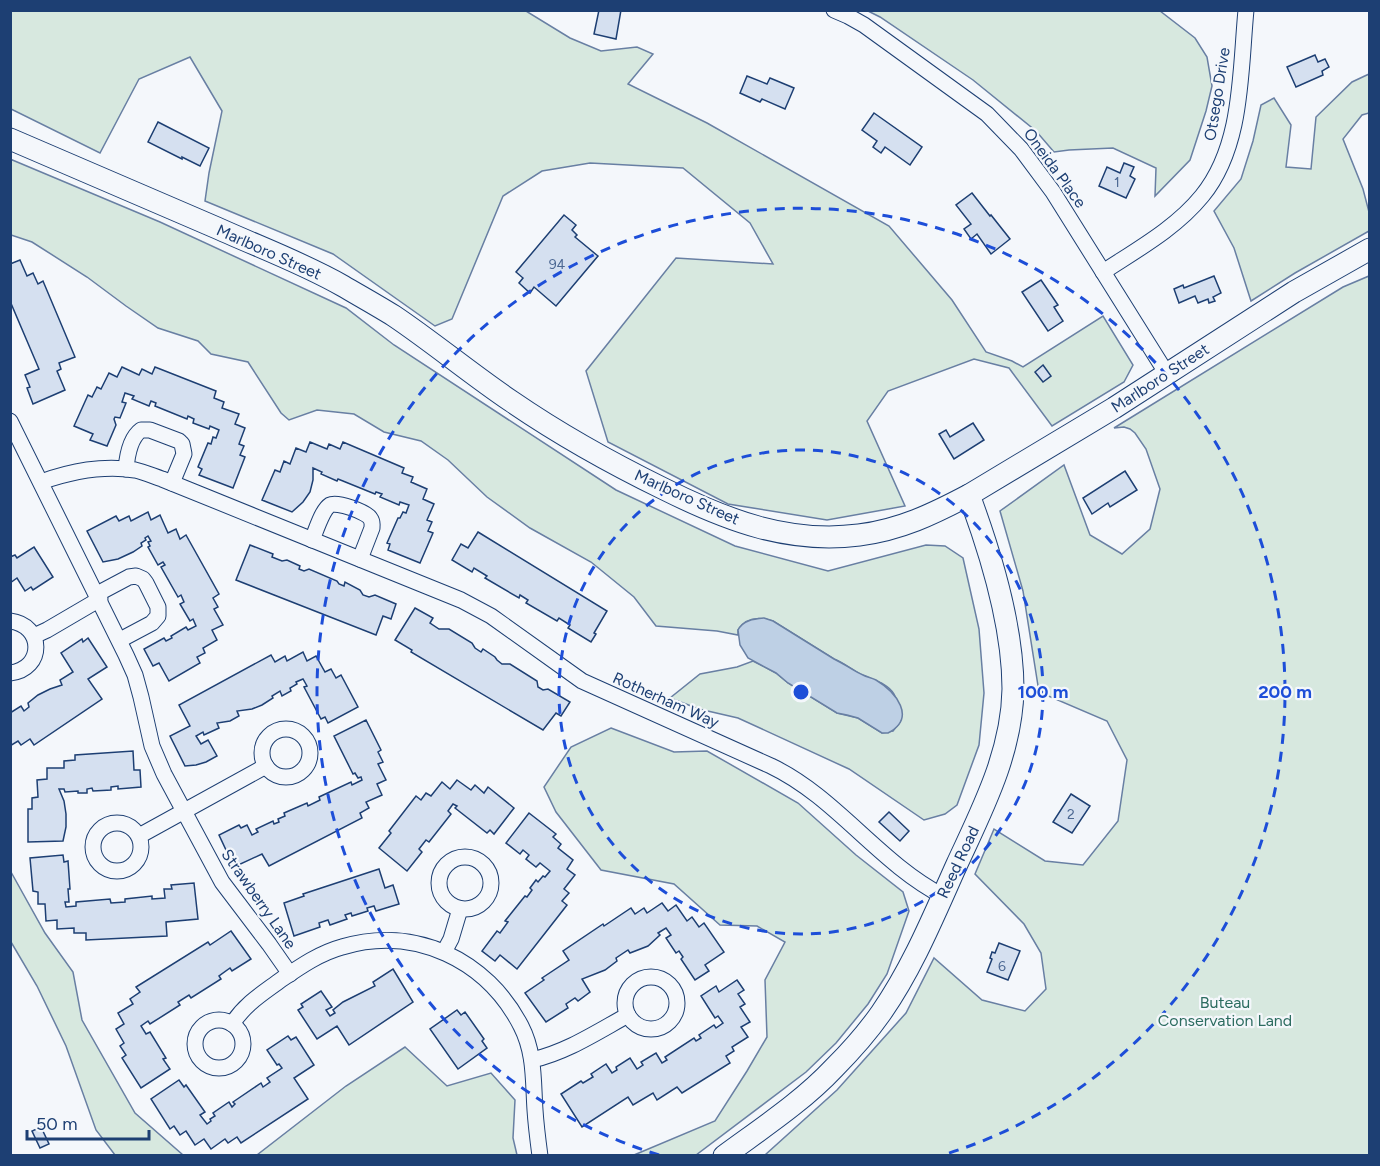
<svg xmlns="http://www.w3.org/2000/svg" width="1380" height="1166" font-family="Figtree,sans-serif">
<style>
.green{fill:#d7e8df;stroke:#687fa3;stroke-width:1.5}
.water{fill:#bed0e5;stroke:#687fa3;stroke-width:1.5}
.building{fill:#d5e0f0;stroke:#1d3f73;stroke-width:1.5}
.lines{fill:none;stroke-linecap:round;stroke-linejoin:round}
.street-casing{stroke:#1d3f73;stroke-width:17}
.secondary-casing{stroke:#1d3f73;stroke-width:23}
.street{stroke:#f4f7fb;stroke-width:15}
.secondary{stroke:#f4f7fb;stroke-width:21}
.ring{fill:none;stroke:#1d4ed8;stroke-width:3;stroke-dasharray:10 8}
.labels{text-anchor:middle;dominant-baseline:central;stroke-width:4.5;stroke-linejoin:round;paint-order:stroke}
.number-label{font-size:14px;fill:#4b6792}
.street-label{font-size:16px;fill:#1d3f73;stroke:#f4f7fb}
.park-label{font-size:16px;fill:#2c6c60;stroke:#f4f7fb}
.centre{fill:#1d4ed8;stroke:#f4f7fb;stroke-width:3}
.ring-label{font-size:18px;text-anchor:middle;font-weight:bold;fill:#1d4ed8;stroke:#f4f7fb;stroke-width:4.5;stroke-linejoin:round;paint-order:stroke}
</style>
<rect width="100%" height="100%" fill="#f4f7fb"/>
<g class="green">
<polygon points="10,11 526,11 570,38 601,51 637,47 653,54 628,84 707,123 889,226 952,300 986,352 1012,361 1023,367 1103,316 1133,365 1124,382 1052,426 1009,368 974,359 888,391 867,421 905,506 827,520 728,504 608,442 586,371 676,258 773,264 750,223 683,168 590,163 542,171 503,196 452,319 435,326 333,254 205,201 209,173 222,111 190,57 139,79 100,153 11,109"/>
<polygon points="868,11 1160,11 1195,38 1207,57 1212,86 1206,111 1190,160 1155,196 1156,168 1113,148 1069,150 1054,152 1036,131 973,80 880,17"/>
<polygon points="1369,74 1369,113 1362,115 1343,139 1363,189 1369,212 1369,231 1295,273 1251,301 1234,248 1214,211 1241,179 1253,141 1261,105 1274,98 1291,125 1286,167 1311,169 1316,117 1352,82"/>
<path d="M10,159L160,222L346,308L394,345L616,490L735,546L828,571L926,545L945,546L963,558L979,629L984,693L979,745L957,805L945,814L924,820L849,769L738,718L699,709L670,698L700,674L737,667L753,661L776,673L788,683L837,713L858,718L882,733L893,731L900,722C898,714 898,701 894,694C887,682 871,680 860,674C851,669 844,663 834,659L773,621C760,617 746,617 738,630V635L717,631L656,626L634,597L591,562L530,528L487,497L448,460L421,441L384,432L354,414L317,410L289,420L281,413L248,362L211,354L198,341L158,328L126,306L87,277L32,242L11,235Z"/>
<polygon points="1369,276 1369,1155 765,1155 837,1090 906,1013 934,958 982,1000 1025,1011 1046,989 1041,953 1024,924 975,874 994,829 1045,861 1083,865 1118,821 1127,760 1107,721 1039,692 1023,591 1000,511 1064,465 1090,535 1122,554 1150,529 1160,489 1146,449 1135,433 1130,429 1124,427 1114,428 1343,287"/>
<polygon points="611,728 674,752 707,751 798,803 856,855 903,892 909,911 887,974 868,1004 836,1043 806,1072 696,1155 634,1155 715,1121 747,1071 767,1037 765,980 785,942 757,926 720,925 674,884 601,870 556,812 544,787 571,747"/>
<polygon points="11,872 45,933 73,972 82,1020 135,1113 183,1155 115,1155 96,1130 66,1046 37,986 11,942"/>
<polygon points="405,1047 447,1086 491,1073 515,1100 513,1138 517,1155 257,1155 346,1086"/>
</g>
<path class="water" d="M764,618L773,621L834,659C845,664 853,671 863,675C867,677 872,678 876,680C896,692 917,718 888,733H882L858,718L847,715L837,713L788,683L776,673L748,658L740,645L738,630C743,620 754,619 764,618Z"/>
<g class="building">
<polygon points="599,10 621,10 616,39 594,34"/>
<polygon points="1315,55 1318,62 1325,59 1329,67 1322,71 1323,75 1296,87 1287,67"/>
<polygon points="747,76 767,84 770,78 794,88 785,109 762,99 760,102 740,93"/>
<polygon points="874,113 922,147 910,165 885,147 881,153 873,147 877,141 862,130"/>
<polygon points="158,122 209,148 200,166 182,157 182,159 148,142"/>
<polygon points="1124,163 1134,167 1130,176 1135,179 1126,198 1099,186 1107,167 1120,173"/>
<polygon points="972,193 990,216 991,215 1010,239 991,254 977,234 971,239 964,229 971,224 956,205"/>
<polygon points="564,215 576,225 572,230 577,235 575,237 598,256 556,306 534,287 530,293 519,283 523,278 516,272"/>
<polygon points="20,260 27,276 33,273 38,284 43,281 75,357 59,363 61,369 57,371 65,390 33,404 27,388 30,387 25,375 39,369 10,301 10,264"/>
<polygon points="1214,276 1221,293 1213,297 1215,301 1209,303 1208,299 1198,303 1195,296 1179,303 1174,289 1183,285 1184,288"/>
<polygon points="1041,280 1058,305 1054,307 1063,321 1048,331 1022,292"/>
<polygon points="1043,365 1051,376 1043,382 1035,372"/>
<polygon points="122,367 139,375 142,369 152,374 155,367 216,391 214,398 224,402 222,408 239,414 235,424 245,428 239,444 244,446 240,455 245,457 233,488 199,475 202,469 198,467 208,443 211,444 213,437 216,438 219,430 210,426 209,429 193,423 194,419 188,416 187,419 155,406 156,403 151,401 149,406 132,399 134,396 125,393 122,402 126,403 120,418 115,417 114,419 116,425 107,446 90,440 93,434 74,426 88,395 92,397 97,387 101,389 109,373 117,377"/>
<polygon points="973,423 984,440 954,459 939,434 946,430 950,437"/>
<polygon points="310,442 327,449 329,444 340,449 343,442 404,468 402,473 413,477 411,482 427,489 423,499 434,504 427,520 432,522 428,531 433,533 420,563 388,550 390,544 387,543 398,518 400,518 403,512 406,513 409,505 400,502 399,505 380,497 382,494 376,492 375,494 338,479 337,481 321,474 322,472 313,468 313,480 310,492 303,502 292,512 262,500 275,470 280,472 284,461 290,464 296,448 306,452"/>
<polygon points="1125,471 1137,490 1110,507 1108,503 1092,514 1083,498"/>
<polygon points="148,512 151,520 160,515 168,533 176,529 180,539 186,535 219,594 213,598 218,607 214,609 223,625 212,630 217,640 203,648 205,653 197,657 200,663 169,681 159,663 153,666 144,649 164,638 166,641 172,638 171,636 186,627 188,630 196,626 193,619 190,621 180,604 184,602 181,595 178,597 161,567 165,565 163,562 158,565 148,547 150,546 148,542 151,541 148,536 145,538 146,540 141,543 142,546 133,552 118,559 103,562 87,531 116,516 119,521 129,516 131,521"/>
<polygon points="478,532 607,611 594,633 596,634 591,642 568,628 570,625 559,618 557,621 526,603 528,600 520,595 519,598 485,578 487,576 474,568 472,572 452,560 461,544 468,548"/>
<polygon points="250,545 273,554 272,557 282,561 287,560 300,566 299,569 304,571 309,569 337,581 339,584 344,586 345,582 360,590 363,595 369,597 375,595 396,604 391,619 383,616 376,635 236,580"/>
<polygon points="34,547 53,577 33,590 31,587 25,591 17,578 10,583 10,557 15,555 17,558"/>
<polygon points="415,608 433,618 430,623 439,629 449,629 472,643 475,648 481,652 483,649 495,657 497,660 502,664 510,664 537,681 538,687 543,690 548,689 570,702 561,716 556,713 543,730 411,652 412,650 395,640"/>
<polygon points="88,638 107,667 88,679 102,699 34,745 30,739 21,745 18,741 10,746 10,713 21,706 24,711 29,707 28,703 38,695 50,689 62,685 60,680 73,672 61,653 82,639 83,642"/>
<polygon points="303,652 307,661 316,656 325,672 331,669 336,678 341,675 358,707 328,723 325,717 321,719 304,687 307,686 303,679 296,682 297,684 290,688 291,691 282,696 280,691 272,696 273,698 262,705 252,709 237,711 239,716 230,721 217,723 219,728 204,735 203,732 196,736 201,744 208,740 217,756 206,762 196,765 185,766 170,736 190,726 179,705 271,655 275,662 285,656 287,661"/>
<polygon points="366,720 381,750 378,752 383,762 378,764 386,780 377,784 382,795 366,802 369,808 360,813 362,818 269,866 262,854 234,867 219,835 239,825 241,828 247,825 252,835 258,832 256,829 273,821 274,824 279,822 278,819 285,816 284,813 307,803 308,806 320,800 319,797 351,782 352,785 362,780 361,777 358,778 355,773 353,774 334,736"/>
<polygon points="133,751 134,770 140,770 141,787 118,789 118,786 111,787 111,790 93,791 92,788 87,789 87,793 78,793 78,791 65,792 64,789 59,789 64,801 66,814 66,827 63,841 28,842 28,809 32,809 32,798 38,797 37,780 47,779 47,768 64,768 64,761 75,760 75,755"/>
<polygon points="457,780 471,790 475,785 484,793 488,787 514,808 494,834 490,830 487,833 455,808 457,806 453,804 448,811 451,814 429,842 426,840 419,849 422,852 407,871 379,848 391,833 389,831 416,796 421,800 426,793 431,796 442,782 450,789"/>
<polygon points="1071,794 1090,806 1072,833 1053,822"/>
<polygon points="889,812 909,831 900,841 879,822"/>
<polygon points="529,813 556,834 553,837 561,844 558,848 573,860 567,869 575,875 564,889 569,893 562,901 567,905 517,969 500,955 495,961 482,951 497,931 500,933 508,922 505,921 525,896 527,897 532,890 530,888 536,880 538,882 543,876 545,877 550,871 540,863 536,867 526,859 529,855 523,850 520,854 506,843"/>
<polygon points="63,855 64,862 68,861 70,889 68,889 69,902 65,902 66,907 76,906 76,902 110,899 111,903 125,902 125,899 152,896 152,899 165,898 164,889 172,889 171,885 194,883 198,919 166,922 167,936 86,940 86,933 74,933 74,928 57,929 57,920 46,921 45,904 38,904 38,892 33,891 30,858"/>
<polygon points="379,869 385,888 393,885 399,904 376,911 374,906 367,908 368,911 352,916 351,913 345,915 347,919 330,925 328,920 319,923 320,927 294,936 284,903 304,896 303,894"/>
<polygon points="662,903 668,911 676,905 687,921 692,917 699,927 704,923 724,952 705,965 709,971 695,980 681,959 683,957 679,951 676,953 666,938 671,935 666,928 658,933 660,935 648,946 630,953 628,950 616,958 617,961 605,970 582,979 590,992 578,1001 575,998 566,1004 568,1008 546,1022 525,993 544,980 542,978 569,960 563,951 603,924 604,926 631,908 635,914 644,908 647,913"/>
<polygon points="231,931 251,959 232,971 230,968 219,976 221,979 191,998 189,995 178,1002 180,1005 150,1024 148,1021 141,1026 146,1034 150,1032 166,1058 163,1059 170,1069 141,1088 122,1058 126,1055 120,1046 124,1043 116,1029 124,1024 118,1013 133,1004 130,999 140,992 136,987 208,942 210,945"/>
<polygon points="999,943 1020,951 1008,980 987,972 992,959 990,958 992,952 995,953"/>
<polygon points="393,969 413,1002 349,1045 337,1026 317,1039 298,1010 303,1007 301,1004 321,991 332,1007 326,1010 330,1016 335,1013 333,1010 343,1002 375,986 373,982"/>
<polygon points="737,980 744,990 738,994 745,1004 740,1007 750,1022 741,1027 748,1037 732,1047 734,1051 726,1056 730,1063 682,1093 677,1087 657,1100 653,1093 633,1105 628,1097 582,1127 561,1094 581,1081 583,1083 593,1077 591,1074 606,1064 612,1073 617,1070 616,1067 630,1058 637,1069 643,1065 641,1062 656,1053 662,1063 667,1060 665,1057 694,1038 696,1041 701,1038 699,1035 714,1025 716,1028 723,1023 718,1016 715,1018 701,996 716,986 719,992"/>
<polygon points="457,1010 461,1015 465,1012 484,1039 482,1041 487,1048 458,1069 430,1029"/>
<polygon points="288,1036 291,1040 296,1037 314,1065 294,1078 308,1099 241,1143 237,1137 228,1143 225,1139 211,1149 204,1139 195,1145 186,1131 180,1135 174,1126 170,1129 151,1099 179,1080 184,1087 186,1085 205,1112 200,1115 207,1124 211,1121 210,1119 215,1116 213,1113 229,1102 232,1107 235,1104 233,1102 261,1083 263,1087 270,1082 267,1078 282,1068 279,1064 277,1065 267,1050"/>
<polygon points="41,1127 49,1144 40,1148 32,1131"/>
</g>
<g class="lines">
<defs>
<g id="street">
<polyline points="834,10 848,16 864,25 987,114 1021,149 1053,192 1167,374"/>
<path d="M1103,272C1138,249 1176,228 1202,196C1243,146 1240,72 1246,10"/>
<polyline points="10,421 126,655 135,675 141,697 152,746 164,774 222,882 269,944 290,974"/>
<path d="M126,469C127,457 130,438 141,430H150L179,441L182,444L184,454L172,483"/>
<path d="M41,482C72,471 102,465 135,470C144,472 153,476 162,479L461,600L491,616L582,681L771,766C836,797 879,863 943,896"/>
<path d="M312,540C316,531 322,510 330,505C337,501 366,512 370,518C373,522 372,523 372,528L360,559"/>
<polyline points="97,594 129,577 136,576 143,579 146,583 158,607 158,616 152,623 120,640"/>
<path d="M10,621C44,625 45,669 10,673"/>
<polyline points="34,636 47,630 100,599"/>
<circle cx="286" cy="753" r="24"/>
<circle cx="117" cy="847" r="24"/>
<polyline points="139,836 266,766"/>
<circle cx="465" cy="883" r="26"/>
<polyline points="444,952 451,939 460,909"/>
<circle cx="651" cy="1003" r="26"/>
<circle cx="219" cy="1044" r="24"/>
<path d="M232,1024C246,1003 262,994 282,979C301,966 320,953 342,947C415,925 487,960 521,1026C535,1053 533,1081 535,1110C536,1126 538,1141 540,1156"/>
<path d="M532,1060C567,1052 597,1032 628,1015"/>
</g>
<g id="secondary">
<path d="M10,139C79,169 148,198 217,228C259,247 303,263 343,286C360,296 378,306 394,316C434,343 471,374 511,401C559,434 611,463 664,489C726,520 788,544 859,535C900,530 933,514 969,495L1114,408L1294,292L1370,249"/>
<path d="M724,1156C762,1128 802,1102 834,1068C851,1051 867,1033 881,1013C913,967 934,915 957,864C983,808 1012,752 1013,689C1013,626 991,554 969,495"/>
</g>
</defs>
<use href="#street" class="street-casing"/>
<use href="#secondary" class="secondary-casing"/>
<use href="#street" class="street"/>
<use href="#secondary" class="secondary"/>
</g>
<g class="ring">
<circle cx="801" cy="692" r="242"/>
<path d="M659 1155A484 484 0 1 1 943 1155"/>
</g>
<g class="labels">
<g class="number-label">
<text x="1117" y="182">1</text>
<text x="557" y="264">94</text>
<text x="1071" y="814">2</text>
<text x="1002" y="966">6</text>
</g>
<g class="street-label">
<text transform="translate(1217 94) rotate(-81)">Otsego Drive</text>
<text transform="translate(1055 168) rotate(54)">Oneida Place</text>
<text transform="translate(269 252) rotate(24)">Marlboro Street</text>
<text transform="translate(1160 378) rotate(-33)">Marlboro Street</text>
<text transform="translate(687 497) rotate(24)">Marlboro Street</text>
<text transform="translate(666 700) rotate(24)">Rotherham Way</text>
<text transform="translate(958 862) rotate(-65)">Reed Road</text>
<text transform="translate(259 899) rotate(55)">Strawberry Lane</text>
</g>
<g class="park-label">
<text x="1225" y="1002">Buteau<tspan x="1225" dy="18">Conservation Land</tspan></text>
</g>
</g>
<circle cx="801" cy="692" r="9" class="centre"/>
<g class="ring-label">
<text x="1043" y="698">100 m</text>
<text x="1285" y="698">200 m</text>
</g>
<rect width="1380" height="1166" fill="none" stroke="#1d3f73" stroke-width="24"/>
<path d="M27 1130v9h122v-9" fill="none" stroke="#1d3f73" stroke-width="3"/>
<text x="36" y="1130" font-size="18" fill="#1d3f73" stroke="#f4f7fb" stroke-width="4.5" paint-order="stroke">50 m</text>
</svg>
